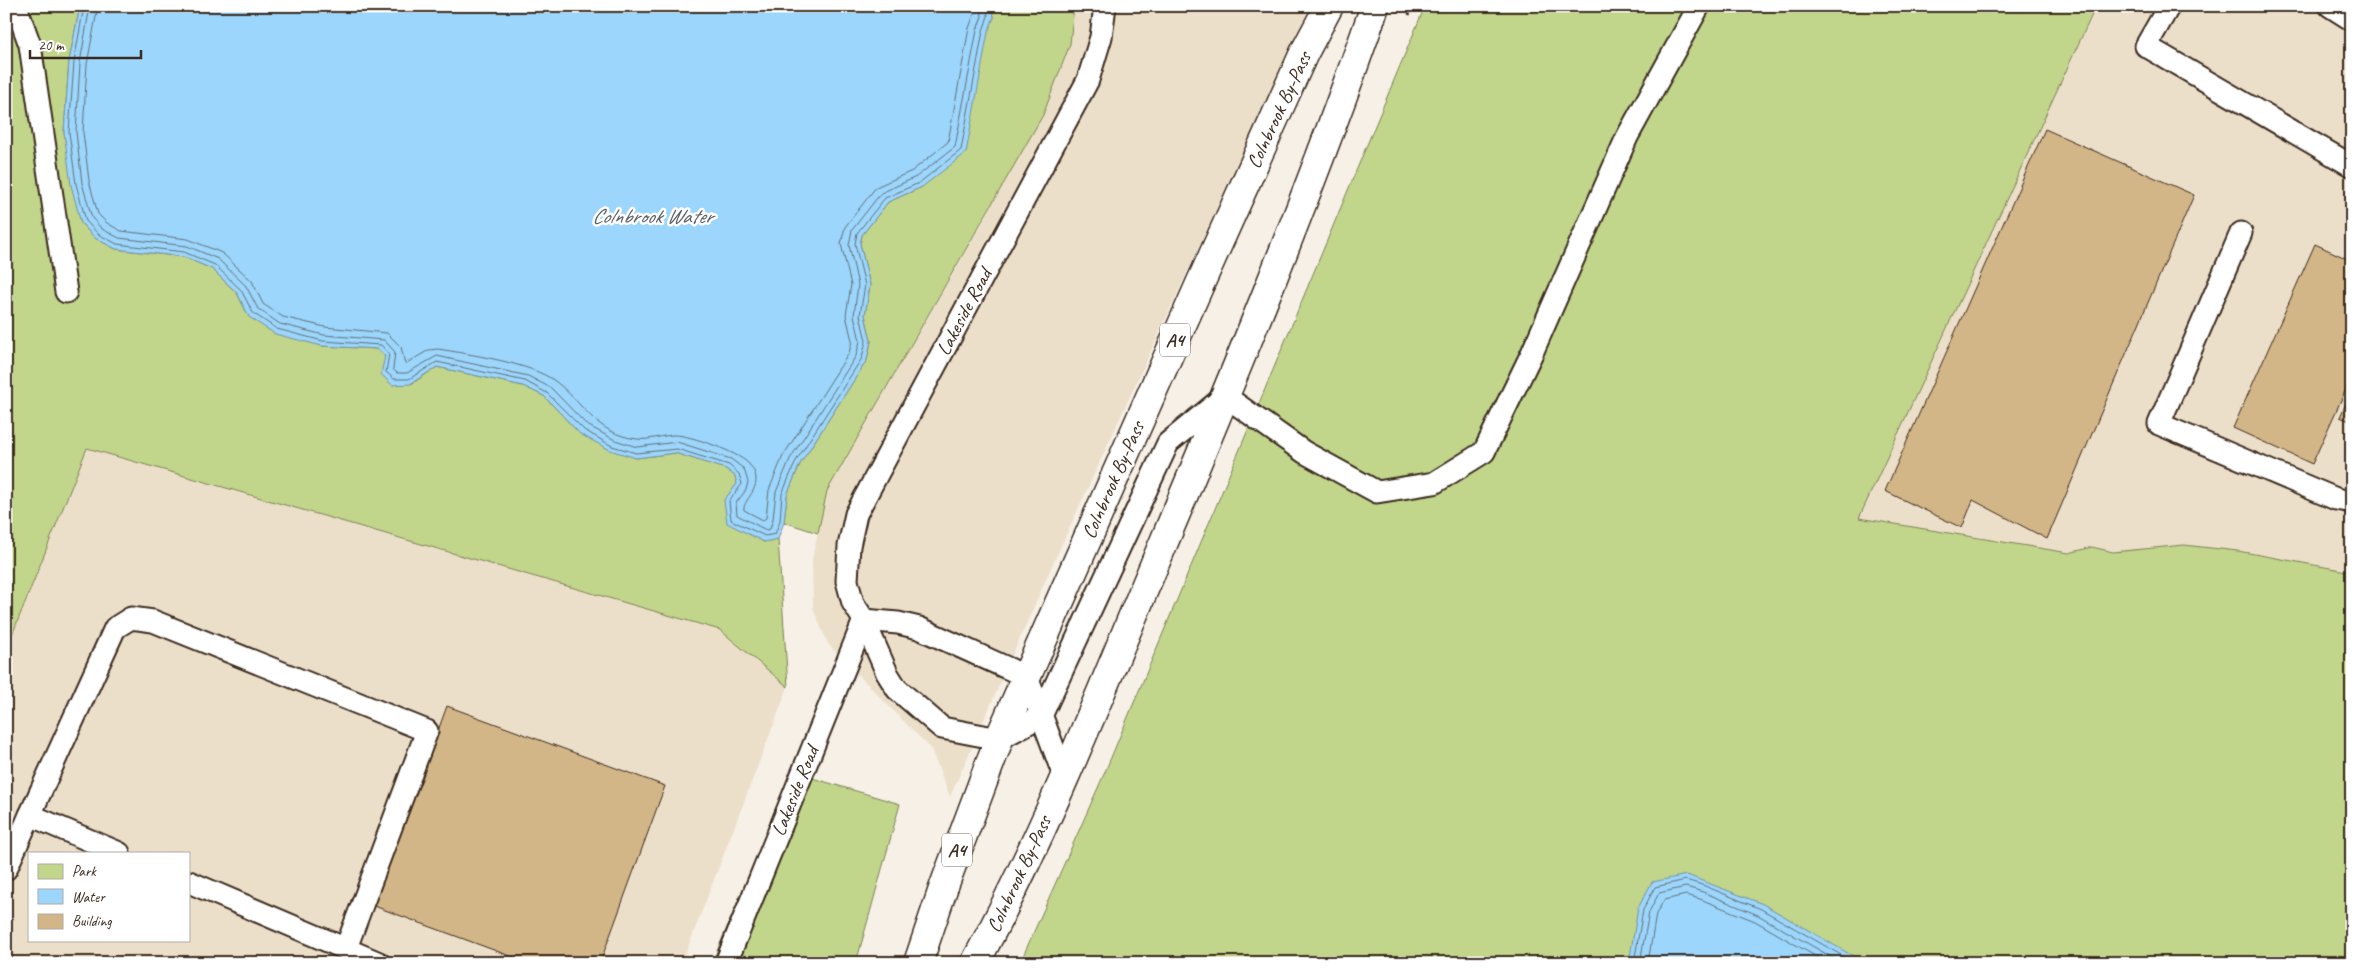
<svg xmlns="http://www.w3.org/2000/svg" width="2358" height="969" font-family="Caveat,sans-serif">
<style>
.built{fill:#ecdfca;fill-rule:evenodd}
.green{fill:#c1d58b;stroke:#7e8054}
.water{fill:#9cd6fc;stroke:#7591a3}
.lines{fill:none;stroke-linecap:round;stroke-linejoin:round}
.shore{stroke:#626f77;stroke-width:1}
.building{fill:#d3b687;stroke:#3b2a1e}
.service-casing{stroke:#3b2a1e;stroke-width:25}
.trunk-casing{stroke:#3b2a1e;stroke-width:31}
.path{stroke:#3b2a1e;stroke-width:3;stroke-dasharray:5 4;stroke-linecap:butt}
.service{stroke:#fff;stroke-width:21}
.trunk{stroke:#fff;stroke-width:28}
.labels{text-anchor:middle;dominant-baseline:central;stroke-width:5;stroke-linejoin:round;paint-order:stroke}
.shield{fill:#fff;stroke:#766a62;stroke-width:1}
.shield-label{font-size:19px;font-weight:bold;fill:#3b2a1e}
.street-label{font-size:20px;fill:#3b2a1e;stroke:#fff}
.water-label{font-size:21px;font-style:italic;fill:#585e61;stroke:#fff}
</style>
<rect width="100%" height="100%" fill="#f6f0e7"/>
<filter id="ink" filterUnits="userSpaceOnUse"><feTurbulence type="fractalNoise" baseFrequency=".02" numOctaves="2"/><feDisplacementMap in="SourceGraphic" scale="10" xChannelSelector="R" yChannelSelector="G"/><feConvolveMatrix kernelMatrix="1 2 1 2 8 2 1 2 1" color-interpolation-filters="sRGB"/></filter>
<g filter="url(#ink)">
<g class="built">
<polygon points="1074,6 1310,6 1050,570 950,797 931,749 828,644 813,608 812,560 827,491 988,213 1070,44"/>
<polygon points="2096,6 2352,6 2352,572 2239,551 2184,545 2113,552 2092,547 2069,553 1858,518"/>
<path d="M87,448L720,630L788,687L682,963H6V650ZM29,853H189V940H29Z"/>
</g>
<g class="green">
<polygon points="6,6 80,6 69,61 64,132 81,223 95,238 116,249 184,257 212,269 237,293 249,317 322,346 378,349 411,384 437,367 523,386 544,396 580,434 636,458 675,453 726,469 735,476 737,484 724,500 763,542 778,539 788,687 720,630 87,448 6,650"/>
<polygon points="992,6 1074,6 1070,44 1043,115 827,491 818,533 784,522 787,495 800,464 867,360 871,341 865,315 870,285 860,244 862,235 888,202 922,187 994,17"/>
<polygon points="1425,6 2096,6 1859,518 2069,553 2092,547 2113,552 2184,545 2238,551 2352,572 2352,963 1020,963 1105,772"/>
<polygon points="792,772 900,804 856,963 712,963"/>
</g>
<g class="water">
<polygon points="80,6 992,6 994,17 988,32 966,153 922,187 888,202 862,235 860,244 870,285 865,315 871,341 867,360 800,464 787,495 784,522 778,539 764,542 727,523 724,500 737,484 735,476 726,469 675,453 636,458 610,450 580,434 544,396 523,386 437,367 410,384 392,385 381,374 385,356 378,349 322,346 275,334 249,317 237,293 212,269 184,257 116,249 95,238 81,223 71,185 64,132 69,61"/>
<polygon points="1687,875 1763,904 1865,963 1629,963 1638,908 1652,882"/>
</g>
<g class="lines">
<g class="shore">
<polyline points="84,6 74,62 69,132 76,184 86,221 98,234 117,244 184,252 215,265 241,290 253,313 277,329 323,341 381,345 389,354 386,372 394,379 409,379 437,362 525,381 547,393 584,430 612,446 636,453 677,449 729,465 739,474 742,484 729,501 731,520 765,536 775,534 780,521 782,494 796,461 862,358 866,341 860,315 865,285 855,244 857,233 885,198 919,183 961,150 983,31 988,16 987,6"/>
<polyline points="90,6 80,63 76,132 82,183 92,218 102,229 119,238 187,246 218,259 246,286 258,309 280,324 324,335 384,340 395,352 393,369 397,373 407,373 437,356 528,376 551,388 587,425 615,440 637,447 677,442 731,459 744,469 748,482 746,490 736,503 737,515 766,530 770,529 773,519 776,492 790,459 856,356 860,341 854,315 858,285 849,245 852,230 881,193 916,177 955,147 977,30 982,16 981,6"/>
<path d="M98,6L87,64L83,132L89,181L98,214L107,223L121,231L188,239L222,253L252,281L263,304L283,317L325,327L387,333L401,347L405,364L429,350L438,349C469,354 530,363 555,381C583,402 595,434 637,439C649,441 662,435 675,435C690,435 737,452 748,463C769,485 742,499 744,510L763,520L766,518L769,490L783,456L849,353L852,341L846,315L851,285L841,244L845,227L876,187L912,171L948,142L969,28L974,15L973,6"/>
<polyline points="1634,963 1643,910 1655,887 1686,880 1705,886 1761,909 1855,963"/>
<polyline points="1640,963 1649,912 1659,893 1686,887 1703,892 1758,915 1842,963"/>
<polyline points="1648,963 1656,914 1664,900 1686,895 1700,899 1755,921 1827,963"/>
</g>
</g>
<g class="building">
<polygon points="2045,129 2194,195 2047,539 1973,500 1962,528 1885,491"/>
<polygon points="2315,244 2352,261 2352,376 2312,464 2233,428"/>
<polygon points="2352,390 2352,422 2340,417"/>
<polygon points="447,706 665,786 600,963 529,963 374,906"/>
</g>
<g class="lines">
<defs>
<g id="service">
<polyline points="16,6 30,45 66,292"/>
<polyline points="1105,6 1101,37 1088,80 856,514 849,546 847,581 853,603 864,620 887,673 897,689 942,728 999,739 1041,716 1168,443 1225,396 1304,452 1377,492 1434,483 1484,452 1532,353 1627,137 1699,6"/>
<polyline points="2169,6 2146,46 2352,166"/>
<polyline points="2330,6 2352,20"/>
<polyline points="2241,233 2159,424 2336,499 2352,502"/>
<polyline points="864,620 898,623 919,628 1027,677 1064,776"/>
<polyline points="119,853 30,815 115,628 131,618 153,621 427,731 346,948"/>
<polyline points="6,869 30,815"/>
<polyline points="189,882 379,963"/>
<polyline points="726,963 864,620"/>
</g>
<g id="trunk">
<polyline points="918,963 944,886 999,739 1200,284 1304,53 1329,6"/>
<path d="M975,963C1044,836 1097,701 1153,568C1231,383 1309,196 1375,6"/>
</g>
</defs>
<use href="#service" class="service-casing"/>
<use href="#trunk" class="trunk-casing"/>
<polyline class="path" points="1409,15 1412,6"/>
<use href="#service" class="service"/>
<use href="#trunk" class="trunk"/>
</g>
</g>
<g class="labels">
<g class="shield">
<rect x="1160" y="323.5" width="30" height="33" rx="4"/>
<rect x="942" y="833.5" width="30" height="33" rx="4"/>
</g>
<g class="shield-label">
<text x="1175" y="340">A4</text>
<text x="957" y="850">A4</text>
</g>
<g class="street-label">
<text transform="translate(1279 110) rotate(-65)">Colnbrook By-Pass</text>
<text transform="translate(964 312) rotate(-62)">Lakeside Road</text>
<text transform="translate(1113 480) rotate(-66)">Colnbrook By-Pass</text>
<text transform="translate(795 791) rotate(-68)">Lakeside Road</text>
<text transform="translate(1019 874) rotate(-65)">Colnbrook By-Pass</text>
</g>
<g class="water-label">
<text x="652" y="216">Colnbrook Water</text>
</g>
</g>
<rect width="2358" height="969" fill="none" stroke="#fff" stroke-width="25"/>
<rect x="12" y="12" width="2333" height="944" fill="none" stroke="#3b2a1e" stroke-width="2" filter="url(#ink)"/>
<rect x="28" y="852" width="162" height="90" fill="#ffffff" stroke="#b1aaa5"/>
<rect x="38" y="864" width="25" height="15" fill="#c1d58b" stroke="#b1aaa5"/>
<text x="72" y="876" font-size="15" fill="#3b2a1e">Park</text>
<rect x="38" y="889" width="25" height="15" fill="#9cd6fc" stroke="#b1aaa5"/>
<text x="72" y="902" font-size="15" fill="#3b2a1e">Water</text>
<rect x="38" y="914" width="25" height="15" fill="#d3b687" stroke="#b1aaa5"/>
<text x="72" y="926" font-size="15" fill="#3b2a1e">Building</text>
<path d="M30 50v8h111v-8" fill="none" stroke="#3b2a1e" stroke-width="2.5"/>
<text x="38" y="50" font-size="15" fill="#3b2a1e" stroke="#ffffff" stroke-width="4" paint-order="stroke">20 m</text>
</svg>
